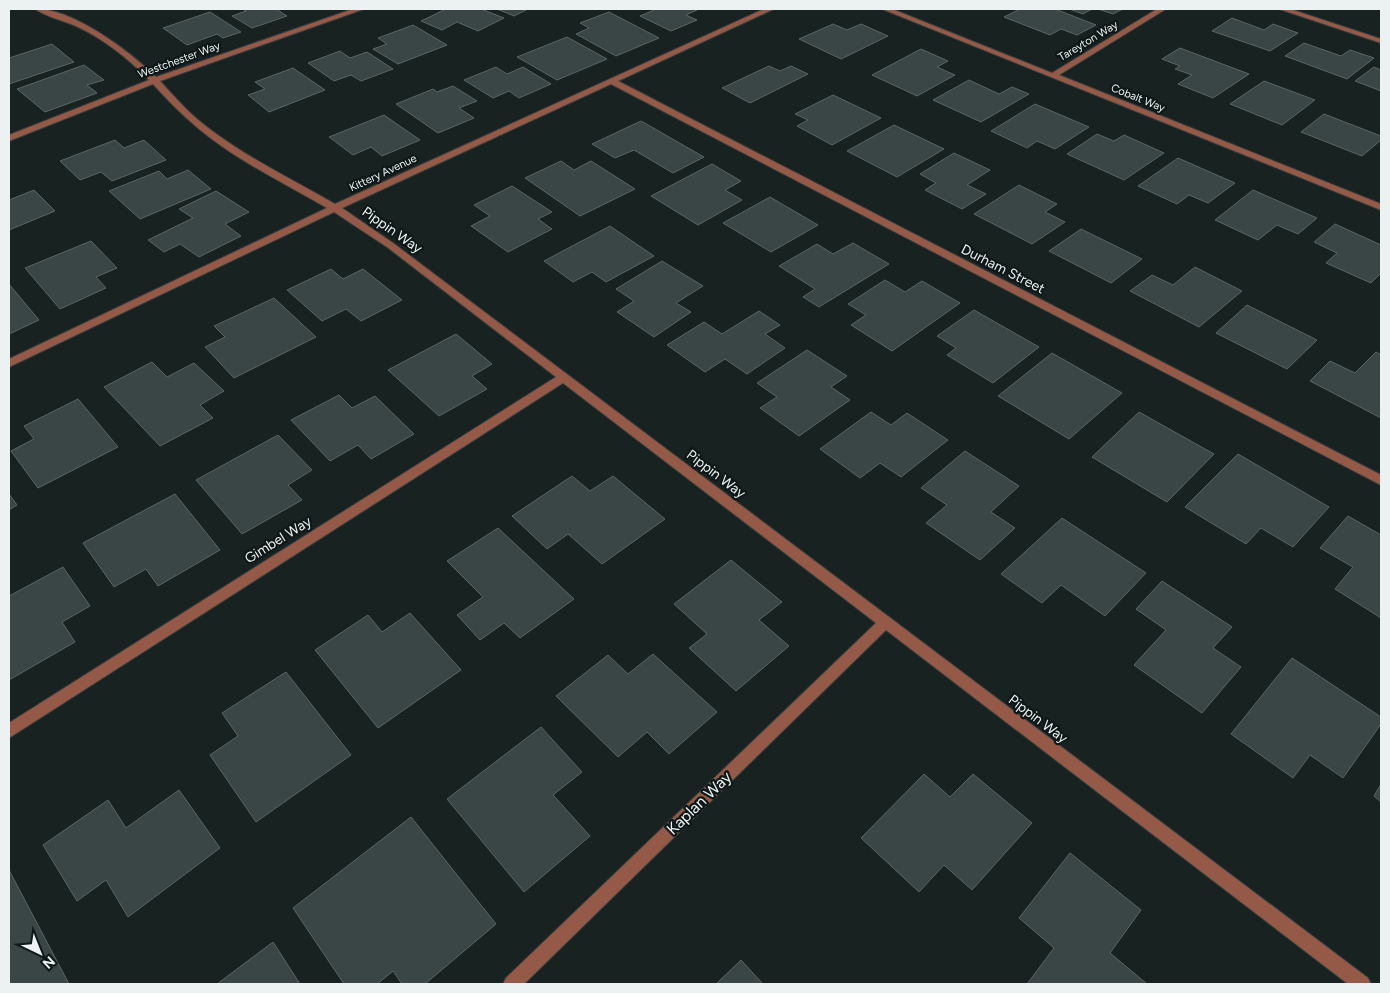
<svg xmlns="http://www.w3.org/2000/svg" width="1390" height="993" font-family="Figtree,sans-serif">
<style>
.building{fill:#3a4545;stroke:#5a6565}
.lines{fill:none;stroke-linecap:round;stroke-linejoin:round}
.street-casing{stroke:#363f3e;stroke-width:2}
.street{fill:#955948;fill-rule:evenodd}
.labels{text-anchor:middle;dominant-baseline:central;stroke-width:4.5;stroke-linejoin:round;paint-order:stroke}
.far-street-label{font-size:11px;fill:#ecf2f2;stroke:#0f1818}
.street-label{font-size:14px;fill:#ecf2f2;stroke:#0f1818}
.near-street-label{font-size:16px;fill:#ecf2f2;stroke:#0f1818}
</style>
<rect width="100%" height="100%" fill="#182221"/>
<g class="building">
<polygon points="243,9 276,9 287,16 252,28 232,16 246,11"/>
<polygon points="446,9 481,9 504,18 478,31 457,22 442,30 421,21"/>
<polygon points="497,9 528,9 514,16"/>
<polygon points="651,9 694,9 697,10 686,15 697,20 671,31 640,16 654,10"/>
<polygon points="1020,9 1055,9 1096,25 1077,35 1061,29 1050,35 1004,17"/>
<polygon points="1069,9 1092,9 1083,14"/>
<polygon points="1098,9 1123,9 1113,14"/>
<polygon points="210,12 241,32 223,38 217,34 187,45 163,28"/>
<polygon points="609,12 659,38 616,56 576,34 589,28 580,23"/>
<polygon points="1232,18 1264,30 1273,24 1298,33 1270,51 1212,31"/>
<polygon points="833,24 847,30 861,24 888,36 841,59 799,39"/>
<polygon points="413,25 447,45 398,64 373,49 387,44 378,38"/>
<polygon points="567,37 607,59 557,80 517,57"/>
<polygon points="1304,43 1341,56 1350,50 1374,58 1347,79 1285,56"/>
<polygon points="52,44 74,62 9,84 9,58"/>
<polygon points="1180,48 1249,74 1213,98 1178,84 1192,75 1175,69 1180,66 1162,59"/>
<polygon points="921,49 948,61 937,67 955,75 917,96 872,75"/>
<polygon points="340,51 350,58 367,52 393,69 361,81 351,75 334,81 308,63"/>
<polygon points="84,65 104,80 87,85 97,93 45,112 17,89"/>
<polygon points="769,66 780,71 791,66 808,74 750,103 722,88"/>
<polygon points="496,67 507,74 523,67 551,84 519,98 509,91 493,98 464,80"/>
<polygon points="1374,67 1381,70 1381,91 1355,81"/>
<polygon points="293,68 325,90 269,112 248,95 265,89 255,82"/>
<polygon points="969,80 999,94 1012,87 1029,94 981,122 933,100"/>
<polygon points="1264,81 1315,100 1282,125 1230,104"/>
<polygon points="453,86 477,101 459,108 474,118 438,133 396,104 433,89 437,92"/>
<polygon points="833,95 881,118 832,145 797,126 808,120 795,114"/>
<polygon points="1035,104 1089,127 1055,149 1037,141 1027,148 991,131"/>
<polygon points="1324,114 1381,136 1381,140 1362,156 1301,132"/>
<polygon points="384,115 420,140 382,156 371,147 353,155 329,137"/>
<polygon points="641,121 704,157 673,173 634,150 615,158 592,144"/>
<polygon points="894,125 944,149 897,177 847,151"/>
<polygon points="1097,134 1114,141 1124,135 1164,153 1124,180 1067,154"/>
<polygon points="115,140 124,148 144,140 166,160 112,181 101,172 80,180 60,161"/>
<polygon points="954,153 990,170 967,185 986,194 962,209 925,190 936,183 920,174"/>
<polygon points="1178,158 1235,183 1208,203 1189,195 1177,204 1138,186"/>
<polygon points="561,161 574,170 591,161 635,189 580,216 525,178"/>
<polygon points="712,164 741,181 725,190 742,200 698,225 651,196"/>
<polygon points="188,170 211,189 140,219 109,191 159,171 167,179"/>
<polygon points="1019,185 1057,204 1045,212 1065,222 1032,244 974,214"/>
<polygon points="512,186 552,212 538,219 552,229 508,252 471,226 490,216 474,205"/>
<polygon points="34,190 55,211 9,230 9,200"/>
<polygon points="1253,190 1317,218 1298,234 1277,225 1258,240 1215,220"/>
<polygon points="216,191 249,212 225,224 241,236 199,257 180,244 164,252 148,240 193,218 179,209"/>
<polygon points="770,197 818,225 771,252 723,223"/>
<polygon points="1335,224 1381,245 1381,273 1371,283 1326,263 1337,253 1314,242"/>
<polygon points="610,226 654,256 606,282 592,272 573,282 544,261"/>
<polygon points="1081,229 1142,259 1111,283 1049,251"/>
<polygon points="91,241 117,268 96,277 106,288 60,309 25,268"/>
<polygon points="853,243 889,264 819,307 803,297 815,289 779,266 817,244 833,254"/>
<polygon points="662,261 703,286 676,303 691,312 654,337 617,312 634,301 616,289"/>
<polygon points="1195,267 1242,291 1199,327 1130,291 1152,275 1173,285"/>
<polygon points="331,269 343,279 363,269 402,300 361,321 346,309 322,321 287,290"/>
<polygon points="885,280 905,292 922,281 960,303 892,351 851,325 866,315 848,304"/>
<polygon points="9,284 39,320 9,334"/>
<polygon points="274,298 316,337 234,378 205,347 225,337 214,326"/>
<polygon points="1247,305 1317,340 1287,369 1216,333"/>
<polygon points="974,310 1039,347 993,383 947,355 956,348 937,336"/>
<polygon points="759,311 780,325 765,334 785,348 747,374 725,359 705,372 667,345 704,322 722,334"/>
<polygon points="456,334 492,364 472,376 487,389 439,416 388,370"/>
<polygon points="807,350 847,376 831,387 850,400 799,436 760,408 777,397 757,383"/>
<polygon points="1376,352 1381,355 1381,418 1310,381 1330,361 1355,373"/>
<polygon points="1052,353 1122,393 1069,439 998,396"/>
<polygon points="152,362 167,377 194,363 224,391 200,405 213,418 160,446 104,387"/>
<polygon points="339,395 352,408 375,396 414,434 371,459 358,445 330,461 291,420"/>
<polygon points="78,399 118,447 38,488 11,451 34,439 24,426"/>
<polygon points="871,412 891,425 907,413 948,440 901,477 880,463 860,478 820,449"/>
<polygon points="1139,412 1214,454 1167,502 1092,457"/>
<polygon points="278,435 312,470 288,485 302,500 242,534 196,480"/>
<polygon points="965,451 1019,486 991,512 1015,528 980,560 926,523 947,505 921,488"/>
<polygon points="1238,454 1329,507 1293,547 1261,528 1246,544 1185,507"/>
<polygon points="572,476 590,491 613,476 665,519 602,564 568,534 547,549 512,516"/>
<polygon points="9,494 17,505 9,510"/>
<polygon points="175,494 220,550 158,586 146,569 114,587 83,543"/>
<polygon points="1348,516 1381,535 1381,618 1335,589 1353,567 1320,548"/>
<polygon points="1062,518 1146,573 1105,616 1061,585 1042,603 1001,574"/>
<polygon points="498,528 574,599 520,638 504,623 480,640 457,615 483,597 447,561"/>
<polygon points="731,560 782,602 759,620 789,646 736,691 689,648 707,634 674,604"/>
<polygon points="63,567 90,606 62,622 75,642 9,680 9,596"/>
<polygon points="1162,581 1232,627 1213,648 1241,667 1202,713 1134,665 1166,630 1136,609"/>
<polygon points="410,613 461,670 378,728 315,650 368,615 382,632"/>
<polygon points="653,654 717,712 669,754 647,732 618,757 556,696 608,655 628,674"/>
<polygon points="1292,658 1381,717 1381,724 1343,778 1310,755 1293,778 1231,734"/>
<polygon points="286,672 351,755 256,822 210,755 238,736 222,713"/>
<polygon points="541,727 582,772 553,795 590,836 524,892 447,799"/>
<polygon points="924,774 950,797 973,774 1032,823 972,890 944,865 919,892 861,838"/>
<polygon points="1381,784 1381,802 1374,796"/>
<polygon points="179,790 220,848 128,917 106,880 77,901 43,845 108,800 126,828"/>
<polygon points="411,817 496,924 425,984 402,984 393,971 377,984 344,984 293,908"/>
<polygon points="1070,853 1141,910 1110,953 1147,984 1027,984 1054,948 1019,918"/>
<polygon points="9,870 69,984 9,984"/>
<polygon points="273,942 300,984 217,984"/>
<polygon points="741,960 763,984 716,984"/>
</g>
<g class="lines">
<defs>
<g id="street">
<path d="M35,9C71,7 131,52 156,77L353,9H364L160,81C172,94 184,108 197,119C239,154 288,177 335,204L764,9H774L618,81L1381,475V485L611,84L342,208L393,243L1368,978L1371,984H1348L886,630L524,984H503L506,978L876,623L563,383L9,738V723L556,377L387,247L334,212L9,367V359L327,208C281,181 231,158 191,122C177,110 165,97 153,84L9,141V135L149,80C128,58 105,40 78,27C65,21 46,17 35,9Z"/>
<polygon points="882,9 892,9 1052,73 1157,9 1166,9 1059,75 1381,204 1381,210"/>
<polygon points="1279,9 1290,9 1381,39 1381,43"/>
</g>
</defs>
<use href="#street" class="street-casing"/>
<use href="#street" class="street"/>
</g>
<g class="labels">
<g class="far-street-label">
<text transform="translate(1088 41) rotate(-31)">Tareyton Way</text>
<text transform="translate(179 60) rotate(-20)">Westchester Way</text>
<text transform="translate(1138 98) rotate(22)">Cobalt Way</text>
<text transform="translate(383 173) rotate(-25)">Kittery Avenue</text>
</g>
<g class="street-label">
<text transform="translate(392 230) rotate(35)">Pippin Way</text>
<text transform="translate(1003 269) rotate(27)">Durham Street</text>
<text transform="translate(716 474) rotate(37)">Pippin Way</text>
<text transform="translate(278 540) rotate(-32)">Gimbel Way</text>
<text transform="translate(1038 719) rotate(37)">Pippin Way</text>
</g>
<g class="near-street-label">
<text transform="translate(699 803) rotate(-44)">Kaplan Way</text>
</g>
</g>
<rect width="1390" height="993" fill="none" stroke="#ecf2f2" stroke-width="20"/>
<g transform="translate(40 953) rotate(137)" stroke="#0f1818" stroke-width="4" paint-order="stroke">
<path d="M0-4L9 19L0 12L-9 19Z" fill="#ecf2f2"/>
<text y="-8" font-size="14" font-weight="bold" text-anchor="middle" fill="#ecf2f2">N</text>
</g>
</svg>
